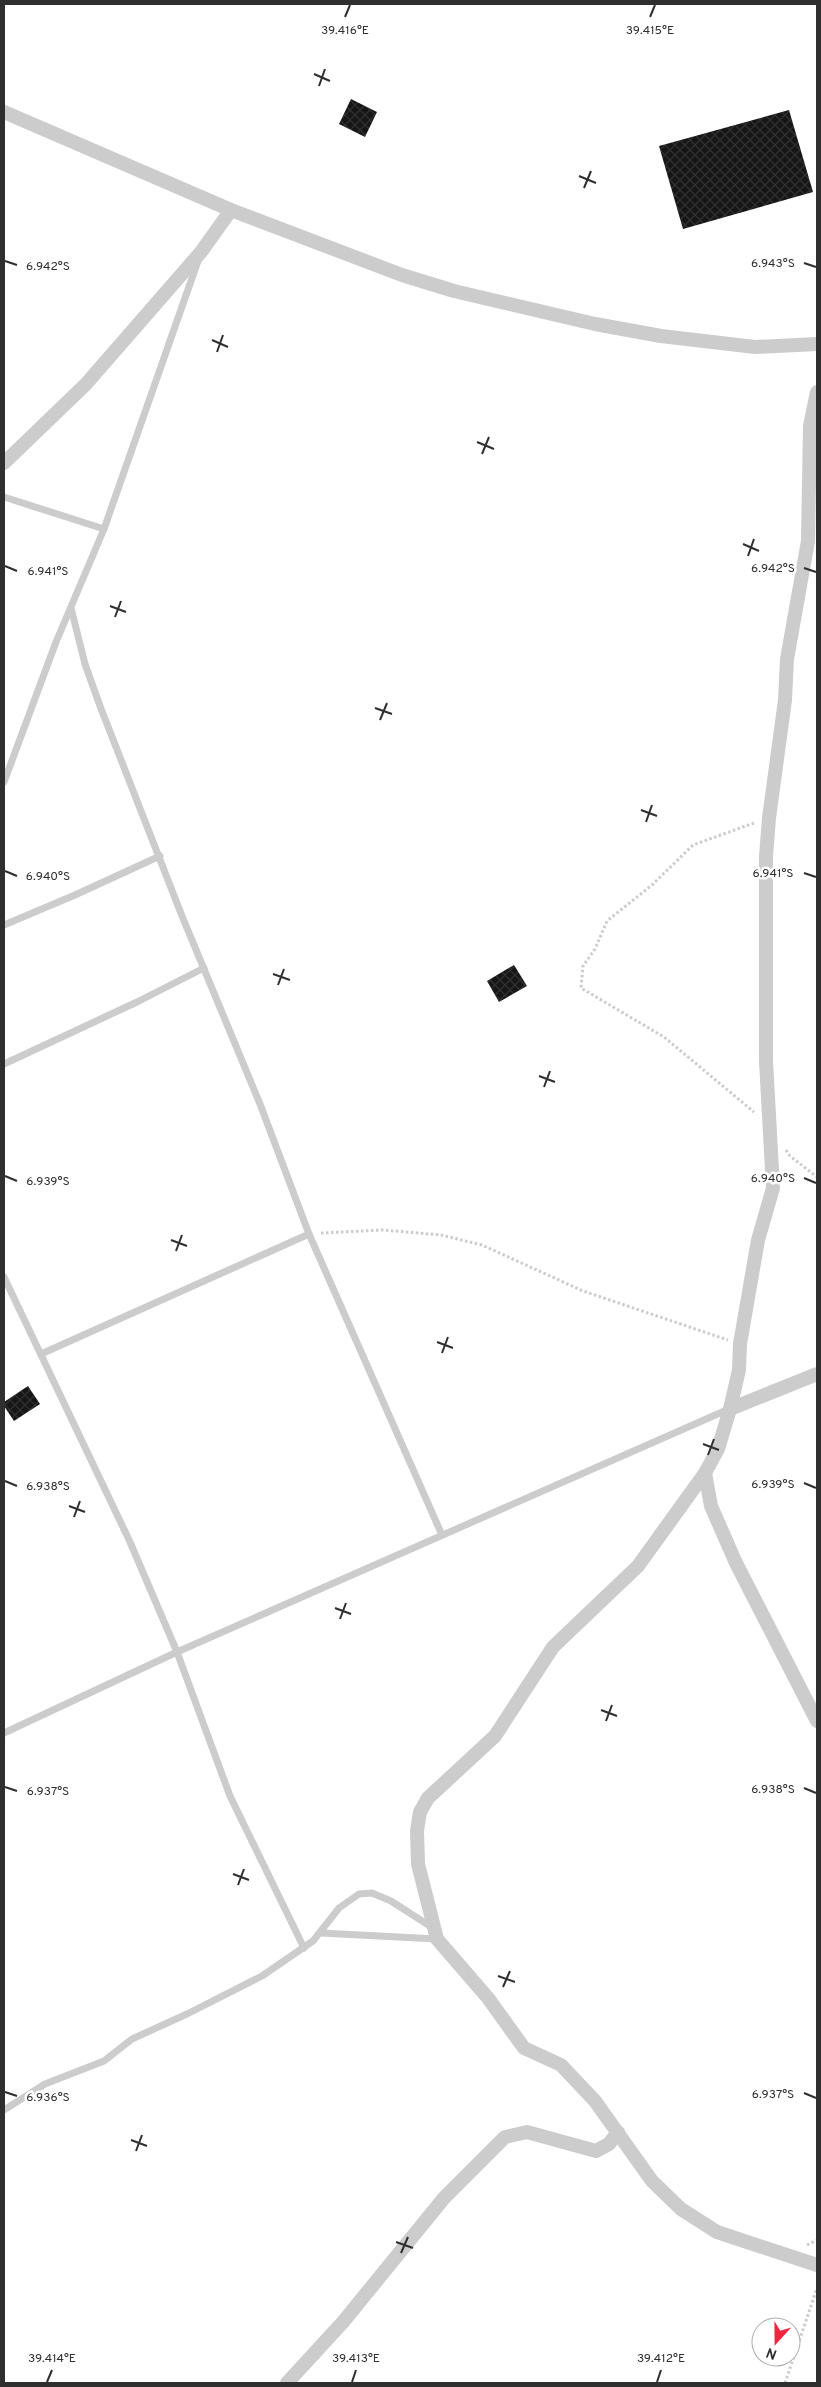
<svg xmlns="http://www.w3.org/2000/svg" width="821" height="2387" font-family="Overpass,sans-serif">
<style>
.building{fill:url(#building-cross-hatch)}
.lines{fill:none;stroke-linecap:round;stroke-linejoin:round}
.path{stroke:#ccc;stroke-width:3;stroke-dasharray:2.5 2.5;stroke-linecap:butt}
.service{stroke:#ccc;stroke-width:7}
.minor{stroke:#ccc;stroke-width:14}
.ticks{fill:none;stroke:#2f2f2f;stroke-width:2}
.ticks-label{font-size:12px;text-anchor:middle;fill:#2f2f2f;stroke:#fff;stroke-width:5;stroke-linejoin:round;paint-order:stroke}
</style>
<defs>
<pattern id="building-cross-hatch" width="8" height="8" patternUnits="userSpaceOnUse" patternTransform="scale(1.25)"><rect width="8" height="8" fill="#161616"/><path d="M0 0l8 8M0 8l8-8" fill="none" stroke="#303030"/></pattern>
</defs>
<rect width="100%" height="100%" fill="#fff"/>
<g class="building">
<polygon points="351,99 377,112 365,137 339,124"/>
<polygon points="789,110 813,192 683,229 659,146"/>
<polygon points="514,965 527,986 499,1002 487,981"/>
<polygon points="28,1386 40,1404 14,1421 4,1406 4,1402"/>
</g>
<g class="lines">
<g class="path">
<polyline points="754,823 693,845 652,885 607,921 595,949 583,966 581,988 664,1037 754,1112"/>
<polyline points="786,1150 790,1156 817,1177"/>
<polyline points="321,1233 383,1230 441,1235 482,1245 583,1291 728,1340"/>
<polyline points="807,2245 817,2240"/>
<polyline points="785,2383 817,2288"/>
</g>
<g class="service">
<polyline points="4,497 104,529"/>
<polyline points="71,608 85,664 100,706 182,916 260,1104 309,1234 442,1535"/>
<polyline points="4,782 56,642 104,529 198,261"/>
<polyline points="4,925 75,895 160,856"/>
<polyline points="4,1064 137,1002 204,968"/>
<polyline points="4,1277 130,1542 177,1652 230,1796 304,1948"/>
<polyline points="41,1354 309,1234"/>
<polyline points="4,1733 177,1652 729,1409"/>
<polyline points="321,1933 437,1939"/>
<polyline points="4,2110 45,2084 104,2061 132,2039 187,2014 262,1976 313,1941 339,1908 359,1894 372,1893 391,1901 433,1928"/>
</g>
<g class="minor">
<polyline points="4,112 231,210 402,275 454,291 595,324 661,336 755,347 817,344"/>
<polyline points="817,392 810,426 808,541 787,659 785,700 769,818 766,856 766,1061 773,1188 758,1240 740,1344 739,1370 730,1409 718,1449 705,1473 638,1566 553,1647 495,1736 428,1798 420,1812 417,1831 418,1864 437,1939 488,1998 524,2048 561,2065 595,2101 652,2181 681,2209 717,2232 817,2265"/>
<polyline points="4,463 86,384 201,252 231,210"/>
<polyline points="730,1409 817,1374"/>
<polyline points="705,1473 711,1506 736,1563 817,1721"/>
<polyline points="287,2383 343,2322 444,2198 505,2137 527,2132 596,2151 609,2144 618,2132"/>
</g>
</g>
<path class="ticks" d="M345,17L350,5M650,17L655,5M314,74L330,81M319,86L325,69M579,176L596,183M584,188L591,171M5,261L17,265M804,263L816,267M212,340L228,347M217,352L223,335M477,442L494,449M482,454L489,437M743,544L759,551M748,556L754,539M5,566L17,571M804,568L816,572M110,606L126,612M115,617L121,601M375,708L392,714M380,720L387,703M641,810L657,816M646,822L652,805M5,871L17,876M804,873L816,877M273,974L290,980M278,985L284,969M539,1076L555,1082M544,1087L550,1071M5,1176L17,1181M804,1178L816,1183M171,1240L187,1246M176,1251L182,1235M437,1342L453,1348M442,1353L448,1337M703,1444L719,1450M708,1455L714,1439M5,1481L17,1486M804,1483L816,1488M69,1506L85,1512M74,1517L80,1501M335,1608L351,1614M340,1619L346,1603M601,1710L617,1716M606,1721L612,1705M5,1787L17,1791M804,1788L816,1793M233,1874L249,1880M238,1885L244,1869M498,1976L515,1982M503,1987L510,1971M5,2092L17,2096M804,2093L816,2098M131,2140L147,2146M136,2151L142,2135M396,2242L413,2248M401,2253L408,2237M47,2382L52,2370M352,2382L356,2370M657,2382L661,2370"/>
<g class="ticks-label">
<text x="345" y="34">39.416°E</text>
<text x="650" y="34">39.415°E</text>
<text x="773" y="267">6.943°S</text>
<text x="48" y="270">6.942°S</text>
<text x="773" y="572">6.942°S</text>
<text x="48" y="575">6.941°S</text>
<text x="773" y="877">6.941°S</text>
<text x="48" y="880">6.940°S</text>
<text x="773" y="1182">6.940°S</text>
<text x="48" y="1185">6.939°S</text>
<text x="773" y="1488">6.939°S</text>
<text x="48" y="1490">6.938°S</text>
<text x="773" y="1793">6.938°S</text>
<text x="48" y="1795">6.937°S</text>
<text x="773" y="2098">6.937°S</text>
<text x="48" y="2101">6.936°S</text>
<text x="52" y="2362">39.414°E</text>
<text x="356" y="2362">39.413°E</text>
<text x="661" y="2362">39.412°E</text>
</g>
<rect width="821" height="2387" fill="none" stroke="#2f2f2f" stroke-width="10"/>
<g transform="translate(776 2342) rotate(201)"><circle r="24" fill="#ffffff" stroke="#acacac"/>
<path d="M0-4L9 19L0 12L-9 19Z" fill="#f02740"/>
<text y="-8" font-size="14" font-weight="bold" text-anchor="middle" fill="#2f2f2f">N</text>
</g>
</svg>
